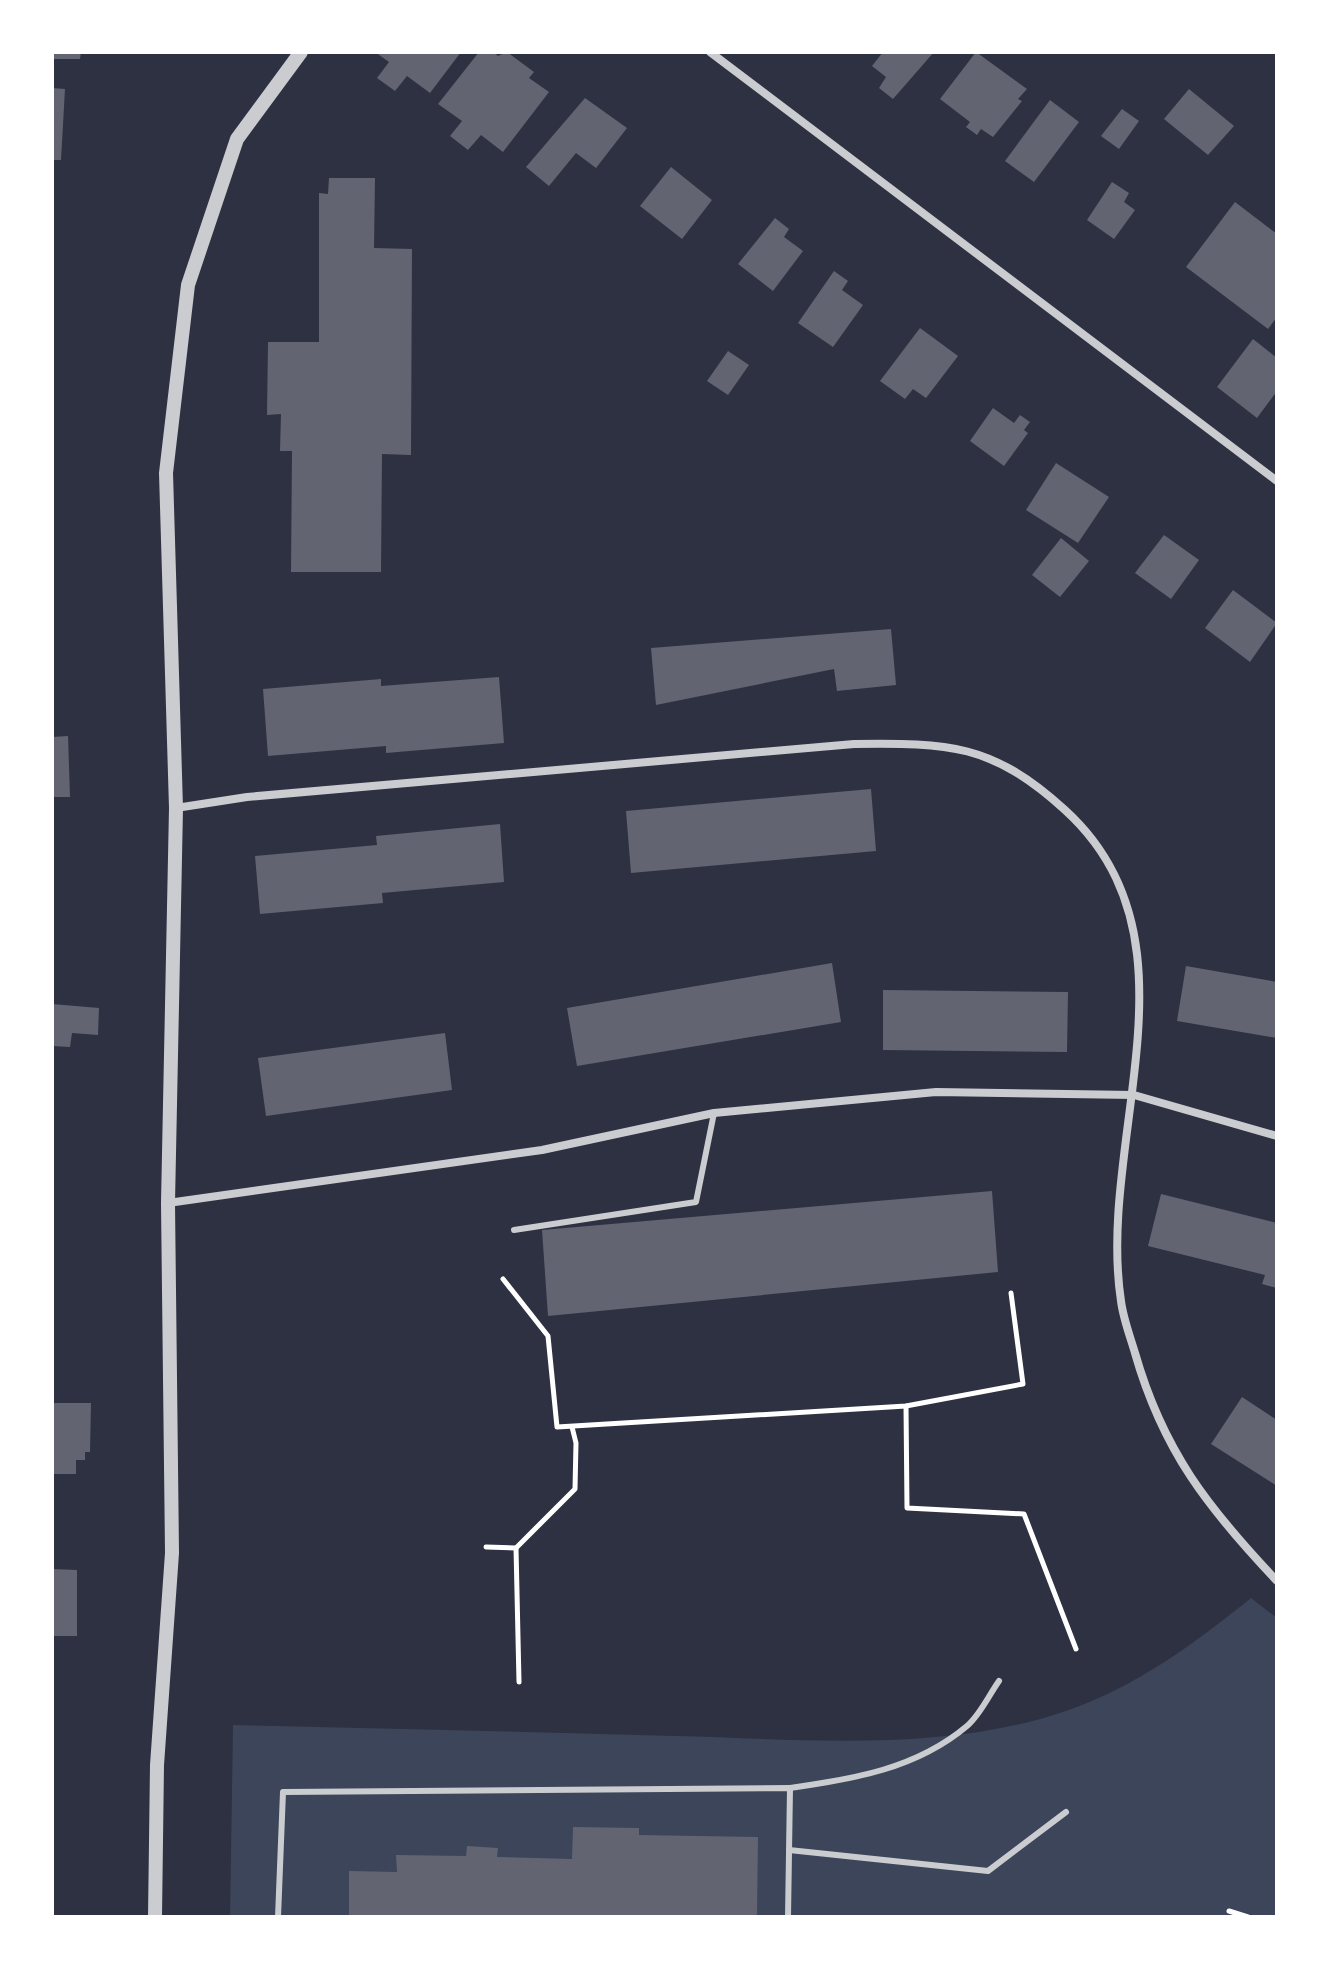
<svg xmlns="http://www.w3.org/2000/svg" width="1329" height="1969" font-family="Figtree,sans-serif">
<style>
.green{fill:#3c4559}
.building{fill:#626471}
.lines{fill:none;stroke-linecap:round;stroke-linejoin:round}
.path{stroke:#fff;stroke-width:5}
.service{stroke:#caccd0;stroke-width:6}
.minor{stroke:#caccd0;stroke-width:8}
.tertiary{stroke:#caccd0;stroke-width:14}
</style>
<rect width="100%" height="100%" fill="#2d3142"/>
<path class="green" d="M1251,1598L1277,1618V1917H230L233,1725C381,1728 528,1732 675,1736C804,1739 942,1753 1066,1711C1136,1687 1195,1643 1251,1598Z"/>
<g class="building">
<polygon points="52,52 81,52 80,59 52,59"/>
<polygon points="375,52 461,52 430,93 407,76 395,91 377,78 389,62"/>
<polygon points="479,52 493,52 498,56 507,52 534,72 529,78 549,92 503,152 481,135 468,150 450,136 462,121 438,104"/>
<polygon points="883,52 934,52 893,99 879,88 886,77 872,66"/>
<polygon points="976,52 1027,89 1018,99 1022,101 993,137 981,129 977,135 966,127 970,122 940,99"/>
<polygon points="52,88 65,89 61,160 52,160"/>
<polygon points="1189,89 1234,126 1208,155 1164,119"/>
<polygon points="585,98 627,128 596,168 576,153 549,186 526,167"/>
<polygon points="1050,100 1079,122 1034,182 1005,161"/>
<polygon points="1122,109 1139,121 1119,149 1101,136"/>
<polygon points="671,167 712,200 682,239 640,206"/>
<polygon points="329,178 375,178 374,248 412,249 411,455 382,454 381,572 291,572 292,451 280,451 281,414 267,415 268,342 319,342 319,193 328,194"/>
<polygon points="1112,182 1129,193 1124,202 1135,210 1114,239 1087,220"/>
<polygon points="1235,202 1277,234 1277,317 1268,329 1186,267"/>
<polygon points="775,218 789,229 784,237 803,251 773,291 738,264"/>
<polygon points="834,271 848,281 842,290 863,305 833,347 798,323"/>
<polygon points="920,328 958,356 926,398 913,389 905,399 880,381"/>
<polygon points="1253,339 1277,358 1277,391 1257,418 1217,387"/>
<polygon points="728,351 749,365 728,395 707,381"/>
<polygon points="993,408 1014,423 1020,415 1030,422 1024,430 1028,433 1004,466 970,441"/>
<polygon points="1056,463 1109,497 1078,543 1026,510"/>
<polygon points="1164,535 1199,560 1171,599 1135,573"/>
<polygon points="1061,538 1089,561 1060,597 1032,575"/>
<polygon points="1233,590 1277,623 1250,662 1205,628"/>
<polygon points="891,629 896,685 837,691 834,669 656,705 651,648"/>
<polygon points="499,677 504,743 386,753 386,746 268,756 263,689 381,679 381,686"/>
<polygon points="68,736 70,797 52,797 52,737"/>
<polygon points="871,789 876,851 631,873 626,811"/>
<polygon points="500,824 504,882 382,893 383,903 260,914 255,856 377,845 376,836"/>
<polygon points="832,963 841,1022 577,1066 567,1008"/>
<polygon points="1186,966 1277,982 1277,1038 1177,1021"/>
<polygon points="883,990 1068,992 1067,1052 883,1050"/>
<polygon points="52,1004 99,1008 98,1035 72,1033 70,1047 52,1046"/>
<polygon points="445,1033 452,1090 266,1116 258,1058"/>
<polygon points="992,1191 998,1272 548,1316 542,1230"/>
<polygon points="1161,1194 1277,1223 1277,1288 1262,1284 1265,1275 1148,1246"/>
<polygon points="1242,1397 1277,1420 1277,1486 1211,1444"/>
<polygon points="52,1403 91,1403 90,1452 85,1452 85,1460 76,1460 76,1474 52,1474"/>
<polygon points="52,1569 77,1570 77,1636 52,1636"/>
<polygon points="573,1827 639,1828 639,1835 758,1837 757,1917 349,1917 349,1871 397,1872 396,1855 466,1856 467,1846 498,1848 497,1857 572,1859"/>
</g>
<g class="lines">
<g class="path">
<polyline points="503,1279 548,1336 557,1427 906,1406 1023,1384 1011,1293"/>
<polyline points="906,1406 907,1508 1024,1514 1076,1649"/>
<polyline points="486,1547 516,1548 575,1489 576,1443 572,1427"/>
<polyline points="516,1548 519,1682"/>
<polyline points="1229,1911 1248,1917"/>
</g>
<g class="service">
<polyline points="514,1230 696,1202 714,1113"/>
<path d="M790,1788C853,1779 916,1769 967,1726C980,1715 989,1695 999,1681"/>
<polyline points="789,1850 988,1871 1066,1812"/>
<polyline points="278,1917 283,1792 790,1788 788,1917"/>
</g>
<g class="minor">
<polyline points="710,52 1277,481"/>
<path d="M176,808L247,797L854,744C949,743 991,743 1065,810C1208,940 1096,1138 1121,1301C1123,1318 1130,1336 1135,1353C1163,1451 1208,1508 1277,1581"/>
<polyline points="168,1203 542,1150 714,1113 936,1092 1134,1095 1277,1136"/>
</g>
<polyline class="tertiary" points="155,1917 157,1765 172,1553 168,1203 176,808 166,473 188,285 237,139 301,52"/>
</g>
<rect width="1329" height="1969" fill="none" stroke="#ffffff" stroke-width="108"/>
</svg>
